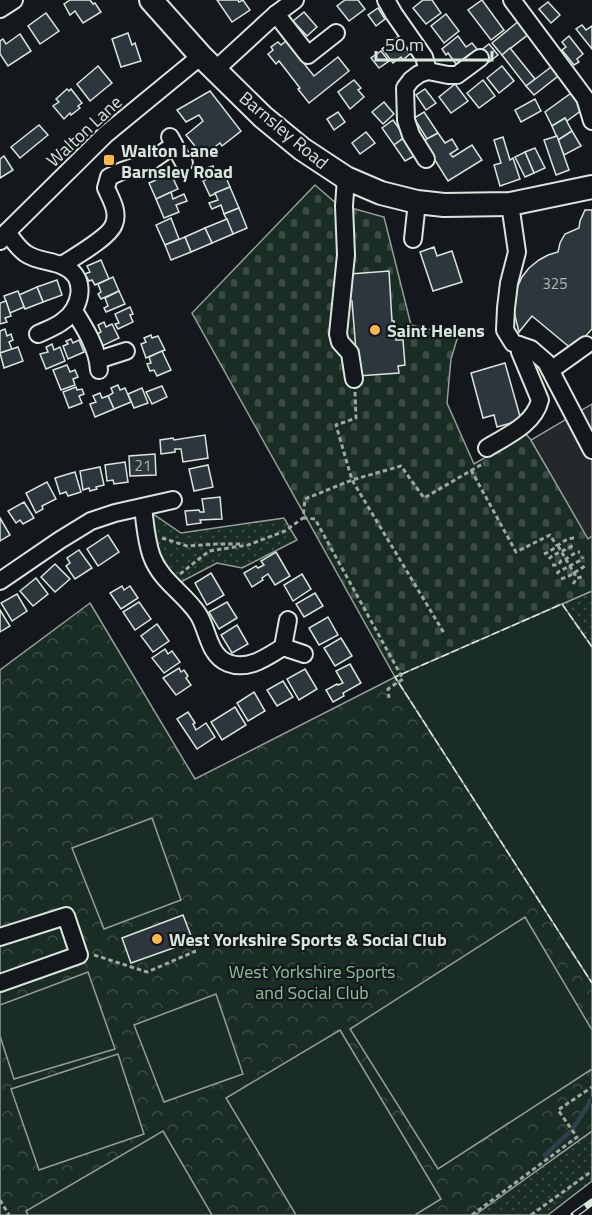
<svg xmlns="http://www.w3.org/2000/svg" width="592" height="1215" font-family="'Titillium Web',sans-serif">
<style>
.grass{fill:url(#grass-dots);stroke:#939e99;stroke-width:1.5}
.cemetery{fill:url(#cemetery-stones);stroke:#939e99;stroke-width:1.5}
.park{fill:url(#park-crowns);stroke:#939e99;stroke-width:1.5}
.garden{fill:#1a2d24;stroke:#939e99;stroke-width:1.5}
.parking{fill:#24282b;stroke:#939e99;stroke-width:1.5}
.lines{fill:none;stroke-linecap:round;stroke-linejoin:round}
.stream{stroke:#2f3f4d;stroke-width:4.5}
.building{fill:#2c363c;stroke:#d8e6dc;stroke-width:1.5}
.minor-casing{stroke:#d8e6dc;stroke-width:20}
.major-casing{stroke:#d8e6dc;stroke-width:26}
.path{stroke:#9da8a2;stroke-width:3;stroke-dasharray:4.5 3;stroke-linecap:butt}
.minor{stroke:#14181c;stroke-width:16}
.major{stroke:#14181c;stroke-width:22}
.rail-casing{stroke:#d8e6dc;stroke-width:7}
.rail{stroke:#14181c;stroke-width:4.5;stroke-dasharray:14;stroke-linecap:butt}
.fence{stroke:#d8e6dc;stroke-width:1.5;stroke-dasharray:8 3;stroke-linecap:butt}
.poi-dot{fill:#ffb74d;stroke:#14181c;stroke-width:2}
.labels{text-anchor:middle;dominant-baseline:central;stroke-width:4.5;stroke-linejoin:round;paint-order:stroke}
.number-label{font-size:15px;fill:#adbab4}
.street-label{font-size:18px;fill:#d8e6dc;stroke:#14181c}
.poi-label{font-size:18px;font-weight:bold;fill:#d8e6dc;stroke:#14181c;text-anchor:start}
.park-label{font-size:18px;fill:#8ac095;stroke:#14181c}
</style>
<defs>
<pattern id="grass-dots" width="8" height="8" patternUnits="userSpaceOnUse" patternTransform="scale(1.5)"><rect width="8" height="8" fill="#1a2d24"/><path d="M2 2h.1M6 6h.1" fill="none" stroke="#3b4b43" stroke-width="1.8" stroke-linecap="round"/></pattern>
<pattern id="cemetery-stones" width="16" height="16" patternUnits="userSpaceOnUse" patternTransform="scale(1.5)"><rect width="16" height="16" fill="#1a2d24"/><path d="M2 7V4a2 2 0 0 1 4 0v3zM10 15v-3a2 2 0 0 1 4 0v3z" fill="#3b4b43"/></pattern>
<pattern id="park-crowns" width="20" height="18" patternUnits="userSpaceOnUse" patternTransform="scale(1.5)"><rect width="20" height="18" fill="#1a2d24"/><path d="M2 6a3 3 0 1 1 6 0M12 15a3 3 0 1 1 6 0" fill="none" stroke="#3b4b43"/></pattern>
</defs>
<rect width="100%" height="100%" fill="#14181c"/>
<g class="grass">
<polygon points="143,507 181,533 284,518 297,540 242,568 217,563 173,586 160,572"/>
<polygon points="592,591 592,647 562,604"/>
<polygon points="592,1131 592,1181 548,1215 472,1215"/>
</g>
<polygon class="cemetery" points="315,185 337,204 384,217 411,325 458,336 451,359 447,403 474,464 526,434 531,440 588,538 592,536 592,591 395,677 192,313"/>
<polygon class="park" points="90,603 195,779 395,677 592,983 592,1131 475,1215 0,1215 0,670"/>
<g class="garden">
<polygon points="562,604 592,647 592,983 395,677"/>
<polygon points="152,818 181,900 104,929 72,848"/>
<polygon points="525,917 592,1030 592,1069 438,1169 350,1029"/>
<polygon points="88,972 115,1049 14,1079 0,1036 0,1005"/>
<polygon points="216,994 243,1074 164,1102 134,1025"/>
<polygon points="340,1030 441,1199 415,1215 296,1215 226,1098"/>
<polygon points="118,1054 144,1134 39,1170 11,1089"/>
<polygon points="163,1131 212,1215 28,1215 26,1211"/>
</g>
<polygon class="parking" points="592,404 592,536 588,539 531,440"/>
<g class="lines">
<polyline class="stream" points="547,1159 545,1155 572,1130 592,1099"/>
</g>
<g class="building">
<polygon points="70,0 90,0 93,4 95,3 101,12 83,23 75,11 70,15 64,4"/>
<polygon points="217,0 238,0 239,2 243,0 250,10 232,22"/>
<polygon points="345,0 358,0 365,9 349,21 337,6"/>
<polygon points="423,0 432,0 441,13 426,24 413,8"/>
<polygon points="482,0 504,30 491,40 468,10"/>
<polygon points="548,2 560,15 551,23 539,9"/>
<polygon points="378,8 385,19 376,26 368,15"/>
<polygon points="304,12 317,27 307,36 293,21"/>
<polygon points="46,13 59,31 40,44 28,26"/>
<polygon points="446,14 459,31 444,43 431,26"/>
<polygon points="520,20 530,33 502,55 492,43"/>
<polygon points="582,25 586,30 592,26 592,49 576,29"/>
<polygon points="128,33 132,45 135,43 141,61 121,67 112,39"/>
<polygon points="20,34 31,51 8,66 0,54 0,41 3,39 6,44"/>
<polygon points="399,36 412,52 403,60 401,57 393,63 382,49"/>
<polygon points="458,36 466,47 472,43 477,49 456,64 448,53 446,55 442,49"/>
<polygon points="569,36 583,54 577,59 579,62 574,65 562,50 566,47 562,42"/>
<polygon points="286,41 314,76 338,57 349,71 309,103 298,89 300,88 279,61 276,64 268,54 273,50 271,47 278,42 281,45"/>
<polygon points="489,44 498,55 489,62 480,51"/>
<polygon points="510,48 535,79 526,86 502,55"/>
<polygon points="381,51 389,61 379,68 371,58"/>
<polygon points="555,64 562,73 534,95 526,86"/>
<polygon points="98,66 112,83 90,101 77,84"/>
<polygon points="502,66 514,81 499,93 487,78"/>
<polygon points="354,80 361,88 358,90 364,97 350,109 338,92"/>
<polygon points="483,80 495,96 479,108 467,93"/>
<polygon points="455,84 468,101 451,113 439,97"/>
<polygon points="67,89 69,91 71,89 82,103 78,106 80,108 71,115 70,113 64,119 53,106 59,102 56,99"/>
<polygon points="425,89 436,103 426,110 416,95"/>
<polygon points="210,91 241,131 222,146 220,143 203,156 186,135 203,121 199,115 186,122 177,110"/>
<polygon points="574,91 586,107 567,121 565,118 552,126 545,112"/>
<polygon points="535,99 541,111 521,122 515,110"/>
<polygon points="384,102 394,114 383,124 372,112"/>
<polygon points="338,112 345,122 334,130 327,119"/>
<polygon points="424,112 438,133 427,139 414,118"/>
<polygon points="565,118 572,131 558,140 552,126"/>
<polygon points="393,120 405,137 394,145 382,128"/>
<polygon points="39,125 48,135 20,158 11,147"/>
<polygon points="572,131 581,146 564,155 558,140"/>
<polygon points="366,132 375,143 360,154 352,143"/>
<polygon points="438,133 445,143 452,139 458,149 450,154 453,157 472,145 482,160 448,181 423,141"/>
<polygon points="557,136 569,170 556,175 544,140"/>
<polygon points="405,137 416,155 405,161 394,145"/>
<polygon points="503,137 510,160 513,158 520,179 500,186 494,165 501,163 494,140"/>
<polygon points="535,148 545,168 534,173 525,152"/>
<polygon points="525,152 534,173 525,177 515,157"/>
<polygon points="4,156 13,170 0,178 0,159"/>
<polygon points="213,166 217,175 224,172 230,187 210,196 203,181 211,177 207,168"/>
<polygon points="158,169 162,178 171,174 178,189 156,199 149,183 156,180 152,171"/>
<polygon points="230,187 239,208 224,214 221,205 212,209 209,203 218,200 215,193"/>
<polygon points="171,192 173,199 184,194 187,201 176,205 179,212 164,218 156,199"/>
<polygon points="239,208 247,228 233,234 224,214"/>
<polygon points="585,210 592,210 592,329 573,350 532,316 519,332 514,312 516,290 522,277 529,268 539,260 548,255 558,252 560,243 565,234 579,228 580,221"/>
<polygon points="171,218 179,239 165,245 156,225"/>
<polygon points="227,219 233,234 212,243 205,228"/>
<polygon points="205,228 212,243 191,252 185,237"/>
<polygon points="185,237 191,252 171,260 165,245"/>
<polygon points="434,247 437,256 452,251 462,282 433,291 420,252"/>
<polygon points="101,260 109,279 95,285 92,280 89,281 85,274 90,272 87,266"/>
<polygon points="389,271 392,321 394,321 396,340 403,340 405,365 398,366 399,373 358,376 352,301 346,301 346,293 351,292 350,274"/>
<polygon points="113,277 119,291 101,299 98,294 101,292 98,284"/>
<polygon points="57,280 62,295 43,302 37,287"/>
<polygon points="37,287 43,302 25,309 19,295"/>
<polygon points="18,291 24,307 10,313 4,296"/>
<polygon points="119,291 125,304 106,312 104,308 108,306 105,298"/>
<polygon points="6,301 11,316 5,318 7,322 0,324 0,303"/>
<polygon points="130,307 133,314 130,315 133,322 118,329 115,324 119,323 115,314"/>
<polygon points="104,322 106,327 112,324 119,338 100,347 95,335 101,332 98,325"/>
<polygon points="5,329 7,336 11,334 13,340 9,342 12,349 0,353 0,331"/>
<polygon points="151,335 152,338 158,336 165,350 146,358 141,344 146,342 144,338"/>
<polygon points="71,339 73,343 79,340 84,352 68,359 63,346 68,344 66,341"/>
<polygon points="52,344 54,350 60,347 65,361 46,369 40,354 48,352 46,347"/>
<polygon points="18,347 23,361 4,368 0,353"/>
<polygon points="162,351 171,370 157,376 154,370 150,371 147,364 151,363 149,357"/>
<polygon points="505,363 521,420 497,427 494,415 483,418 471,373"/>
<polygon points="67,365 70,372 75,370 78,377 73,379 75,385 61,390 53,370"/>
<polygon points="118,385 120,390 125,388 131,402 114,409 108,396 113,393 111,388"/>
<polygon points="162,386 167,397 152,404 146,392"/>
<polygon points="76,387 77,390 82,389 84,394 79,396 82,403 69,408 63,392"/>
<polygon points="142,388 148,403 134,408 128,394"/>
<polygon points="100,393 102,398 108,396 114,409 95,417 90,404 96,402 93,396"/>
<polygon points="205,435 208,458 183,462 181,449 175,449 175,452 161,454 160,440 173,438 174,440"/>
<polygon points="155,454 156,475 130,476 129,456"/>
<polygon points="125,462 128,482 114,484 113,480 107,481 105,465"/>
<polygon points="208,465 213,487 194,491 189,469"/>
<polygon points="100,467 104,485 96,487 97,489 90,491 89,488 83,490 80,471"/>
<polygon points="75,472 81,492 68,496 66,492 60,494 55,478"/>
<polygon points="47,482 56,499 42,506 43,509 36,513 26,493"/>
<polygon points="220,497 222,519 200,520 201,523 187,525 185,511 199,510 200,512 204,512 202,499"/>
<polygon points="24,502 34,518 23,524 20,520 16,523 8,511"/>
<polygon points="0,518 10,535 0,541"/>
<polygon points="108,535 119,552 98,566 87,549"/>
<polygon points="79,550 92,568 75,579 66,566 70,563 67,558"/>
<polygon points="276,552 290,576 275,585 268,574 262,578 263,580 252,587 244,573 256,566 258,568 264,565 261,561"/>
<polygon points="55,564 70,579 55,592 41,577"/>
<polygon points="211,573 224,595 207,605 195,583"/>
<polygon points="302,574 311,589 293,601 284,585"/>
<polygon points="36,578 48,594 33,606 20,591"/>
<polygon points="122,586 124,590 130,586 138,598 121,609 110,593"/>
<polygon points="315,593 323,606 304,617 296,604"/>
<polygon points="17,594 27,611 12,621 1,603"/>
<polygon points="139,602 151,619 135,630 123,612"/>
<polygon points="227,602 237,618 219,629 209,612"/>
<polygon points="0,610 10,626 0,632"/>
<polygon points="328,617 338,635 319,645 309,628"/>
<polygon points="157,624 169,641 153,652 141,636"/>
<polygon points="237,625 248,644 232,653 221,635"/>
<polygon points="341,638 352,656 335,666 324,648"/>
<polygon points="165,649 168,654 172,651 180,662 164,673 152,658"/>
<polygon points="350,664 361,683 343,693 344,696 333,702 326,690 337,684 338,685 343,683 336,671"/>
<polygon points="179,668 181,672 184,670 188,676 186,678 191,685 176,695 163,678"/>
<polygon points="305,669 317,689 299,700 287,679"/>
<polygon points="283,681 293,697 277,706 267,690"/>
<polygon points="254,692 265,711 248,721 237,703"/>
<polygon points="235,707 246,725 222,740 211,722"/>
<polygon points="188,712 195,723 193,724 196,730 206,723 215,737 197,749 177,719"/>
<polygon points="183,915 193,941 131,963 122,938"/>
</g>
<g class="lines">
<defs>
<g id="minor">
<polyline points="386,0 394,14 424,57 428,71"/>
<polyline points="512,0 585,98 592,121"/>
<polyline points="0,9 14,0"/>
<polyline points="276,14 308,55 336,33"/>
<polyline points="215,70 276,14 295,0"/>
<polyline points="170,137 184,163"/>
<polyline points="426,159 411,135 406,120 405,88 411,80 419,74 428,71 448,75 457,75 480,58"/>
<polyline points="346,178 344,206 346,255 338,334 340,342 350,353 354,379"/>
<polyline points="510,204 517,252 509,283 506,308 505,330 513,343 531,349 546,362 592,450"/>
<path d="M7,232C12,239 18,248 25,253C37,262 53,260 65,267C88,278 81,309 63,321C56,327 46,330 38,334"/>
<polyline points="413,239 417,202"/>
<polyline points="0,241 7,232 106,134 201,56"/>
<path d="M62,265C74,257 110,237 114,224C119,212 111,199 106,188L109,177L122,171L151,161L174,145"/>
<path d="M74,311C85,328 98,349 99,370"/>
<polyline points="98,360 126,351"/>
<polyline points="551,370 586,345"/>
<path d="M487,448C506,436 534,425 540,400L520,352L519,345"/>
<path d="M143,507C145,523 146,541 152,557C161,581 184,593 198,614C208,629 208,655 228,663C248,671 267,657 283,647"/>
<polyline points="0,581 60,540 91,521 115,513 173,500"/>
<polyline points="288,620 283,647 304,654"/>
<polyline points="0,937 66,916 79,955 0,983"/>
</g>
<polyline id="major" points="151,0 201,56 263,117 302,149 346,178 381,193 417,202 444,205 510,204 592,187"/>
</defs>
<use href="#minor" class="minor-casing"/>
<use href="#major" class="major-casing"/>
<g class="path">
<polyline points="355,392 356,418 336,425 352,480 444,633"/>
<polyline points="471,470 516,552 550,535 557,546"/>
<polyline points="303,518 315,519 403,679 388,689 389,698"/>
<polyline points="162,538 187,546 216,544 241,544"/>
<polyline points="558,546 577,578"/>
<path d="M544,554C555,550 563,538 574,538"/>
<path d="M549,559C552,554 568,550 575,544"/>
<path d="M552,565H558L561,561C569,559 573,552 580,552"/>
<polyline points="180,574 209,551 248,545 285,531 303,518 305,499 352,480 401,466 424,498 484,463"/>
<polyline points="557,574 558,572 581,560 583,557"/>
<polyline points="561,579 569,576 585,566"/>
<polyline points="573,584 577,578 582,577"/>
<polyline points="94,955 147,972 196,951"/>
<polyline points="0,1200 9,1215"/>
<polyline points="472,1215 577,1137 558,1110 592,1087"/>
<polyline points="531,1215 592,1171"/>
</g>
<use href="#minor" class="minor"/>
<use href="#major" class="major"/>
<defs>
<polyline id="rail" points="574,1215 592,1202"/>
</defs>
<use href="#rail" class="rail-casing"/>
<use href="#rail" class="rail"/>
<polyline class="fence" points="592,647 562,604 395,677 592,983"/>
</g>
<g class="poi-dot">
<rect x="103" y="154" width="12" height="12" rx="3"/>
<circle cx="375" cy="330" r="6"/>
<circle cx="157" cy="939" r="6"/>
</g>
<g class="labels">
<g class="number-label">
<text x="555" y="283">325</text>
<text x="143" y="465">21</text>
</g>
<g class="street-label">
<text transform="translate(284 130) rotate(40)">Barnsley Road</text>
<text transform="translate(84 131) rotate(-43)">Walton Lane</text>
</g>
<g class="poi-label">
<text x="121" y="150">Walton Lane<tspan x="121" dy="21">Barnsley Road</tspan></text>
<text x="387" y="330">Saint Helens</text>
<text x="169" y="939">West Yorkshire Sports &amp; Social Club</text>
</g>
<g class="park-label">
<text x="312" y="971">West Yorkshire Sports<tspan x="312" dy="21">and Social Club</tspan></text>
</g>
</g>
<path d="M376 51v9h116v-9" fill="none" stroke="#d8e6dc" stroke-width="3"/>
<text x="385" y="51" font-size="18" fill="#d8e6dc" stroke="#14181c" stroke-width="4.5" paint-order="stroke">50 m</text>
</svg>
